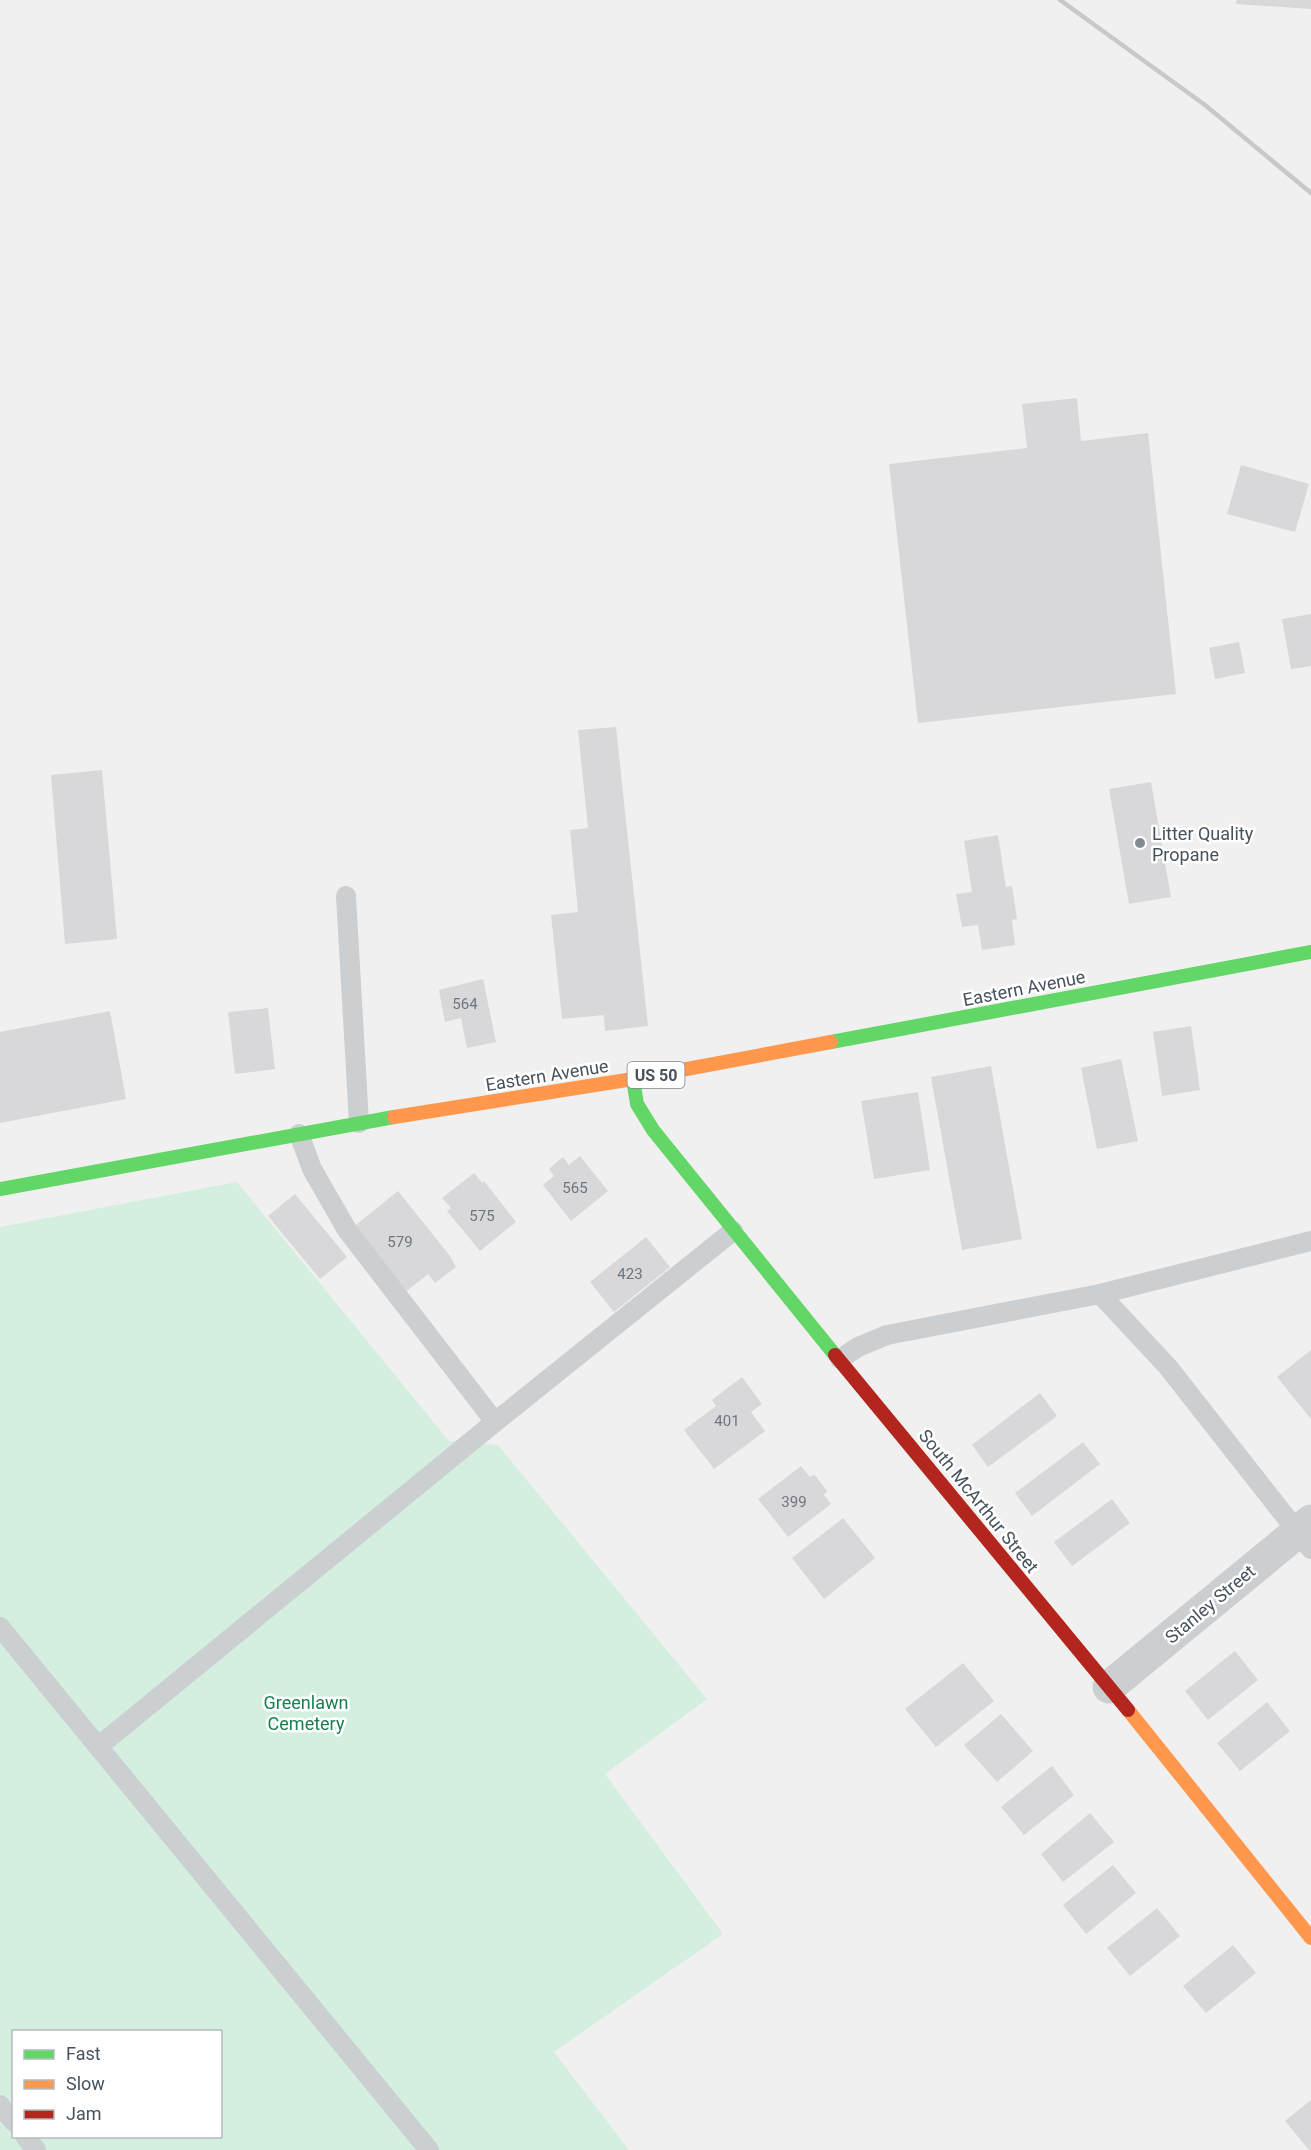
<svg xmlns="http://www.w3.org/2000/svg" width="1311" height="2150" font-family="Roboto,sans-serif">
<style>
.green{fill:#d4efe0;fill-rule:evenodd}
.building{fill:#d8d8da}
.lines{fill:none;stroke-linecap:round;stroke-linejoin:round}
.lane{stroke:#cccfd1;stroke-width:20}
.street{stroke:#cccfd1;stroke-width:33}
.fast{stroke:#63d668;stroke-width:14}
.slow{stroke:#ff974d;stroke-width:14}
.jam{stroke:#b3261e;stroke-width:14}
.rail{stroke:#c6c8ca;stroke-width:4.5}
.poi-dot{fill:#828990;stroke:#fff;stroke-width:2}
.labels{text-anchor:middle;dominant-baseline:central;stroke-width:5;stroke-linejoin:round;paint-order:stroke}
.number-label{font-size:15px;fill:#6d757e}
.shield{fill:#fff;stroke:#7e868e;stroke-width:1.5}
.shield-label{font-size:16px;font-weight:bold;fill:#47525d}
.poi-label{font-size:18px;fill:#47525d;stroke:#fff;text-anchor:start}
.street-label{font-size:18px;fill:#47525d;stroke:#fff}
.park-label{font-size:18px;fill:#177f4d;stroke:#fff}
</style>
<rect width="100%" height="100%" fill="#f1f0f0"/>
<path class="green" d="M237,1182L449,1441L498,1445L707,1699L605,1774L723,1934L554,2052L629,2150H0V1227ZM14,2032H220V2136H14Z"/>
<g class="building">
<polygon points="1237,0 1311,0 1311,9 1236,4"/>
<polygon points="1077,398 1081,441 1148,433 1176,694 918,723 889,464 1027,448 1022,404"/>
<polygon points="1241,465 1309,484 1295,532 1227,514"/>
<polygon points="1311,614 1311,666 1291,669 1282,619"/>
<polygon points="1239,642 1245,673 1215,679 1209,648"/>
<polygon points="616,727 648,1026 605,1031 604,1015 562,1019 551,915 578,912 570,830 588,828 578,730"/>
<polygon points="102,770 117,939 65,944 51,775"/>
<polygon points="1151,782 1171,897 1129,904 1109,789"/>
<polygon points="998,835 1006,887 1012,886 1017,919 1012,920 1015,945 982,950 978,925 962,927 956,894 972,892 964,841"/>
<polygon points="483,979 496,1042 467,1048 461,1018 445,1022 439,990"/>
<polygon points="268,1008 275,1069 235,1074 228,1012"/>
<polygon points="110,1011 126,1099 0,1123 0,1032"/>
<polygon points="1191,1026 1200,1090 1162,1096 1153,1032"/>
<polygon points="1121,1059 1138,1141 1097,1149 1081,1068"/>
<polygon points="991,1066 1022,1239 962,1250 931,1077"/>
<polygon points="918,1092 930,1170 874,1179 861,1101"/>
<polygon points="580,1156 608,1191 571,1221 543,1185 554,1176 549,1169 563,1157 569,1165"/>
<polygon points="474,1173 482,1183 484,1181 516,1222 480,1251 447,1211 451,1208 442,1198"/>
<polygon points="398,1191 450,1256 456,1267 435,1283 428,1274 403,1294 351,1229"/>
<polygon points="295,1194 347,1257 320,1279 268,1216"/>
<polygon points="646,1237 670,1267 614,1312 590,1282"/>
<polygon points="1311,1350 1311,1419 1277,1377"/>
<polygon points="742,1377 762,1404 751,1412 765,1431 714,1469 684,1430 716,1406 712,1400"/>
<polygon points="1040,1393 1057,1416 988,1467 972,1445"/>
<polygon points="1083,1442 1100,1464 1032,1516 1015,1493"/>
<polygon points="801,1466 810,1477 814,1474 827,1491 824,1495 831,1504 788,1537 758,1499"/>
<polygon points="1112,1499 1130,1523 1072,1566 1054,1542"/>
<polygon points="843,1518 875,1558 824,1599 792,1558"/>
<polygon points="1235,1651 1258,1680 1208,1720 1185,1691"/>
<polygon points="963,1663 994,1701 936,1747 905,1709"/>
<polygon points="1267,1702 1290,1731 1240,1771 1217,1743"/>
<polygon points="1001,1714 1033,1751 997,1782 964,1745"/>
<polygon points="1052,1766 1074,1795 1024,1835 1001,1807"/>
<polygon points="1090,1813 1114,1842 1063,1882 1041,1854"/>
<polygon points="1113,1865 1136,1893 1086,1934 1063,1905"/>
<polygon points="1157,1908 1180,1936 1130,1976 1107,1948"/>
<polygon points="1233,1945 1256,1973 1206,2013 1183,1986"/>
<polygon points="1311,2100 1311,2150 1309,2150 1285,2121"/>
</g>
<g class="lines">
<g class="lane">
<polyline points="346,896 359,1123"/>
<polyline points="299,1134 312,1169 347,1230 495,1422"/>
<polyline points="1100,1294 1168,1367 1311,1549"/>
<polyline points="840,1359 858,1347 887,1335 1100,1294 1311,1241"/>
<polyline points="0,1627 429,2150"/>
<polyline points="99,1746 495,1422 733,1231"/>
<polyline points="0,2105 14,2122"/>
<polyline points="25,2136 36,2150"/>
</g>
<polyline class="street" points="1109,1687 1311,1521"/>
<g class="fast">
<polyline points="831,1042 1311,952"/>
<polyline points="633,1079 637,1104 653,1130 835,1355"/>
<polyline points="0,1189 394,1117"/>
</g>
<g class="slow">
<polyline points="394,1117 633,1079 831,1042"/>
<polyline points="1128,1710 1311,1938"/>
</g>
<polyline class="jam" points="835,1355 1128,1710"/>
<polyline class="rail" points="1060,0 1205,105 1311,193"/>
</g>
<circle class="poi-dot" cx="1140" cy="843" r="6"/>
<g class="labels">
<g class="number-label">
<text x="465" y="1004">564</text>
<text x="575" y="1188">565</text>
<text x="482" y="1216">575</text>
<text x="400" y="1242">579</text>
<text x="630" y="1274">423</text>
<text x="727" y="1421">401</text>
<text x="794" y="1502">399</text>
</g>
<rect class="shield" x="627.5" y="1062" width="57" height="26" rx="4.5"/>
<g class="shield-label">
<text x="656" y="1075">US 50</text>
</g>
<g class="poi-label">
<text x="1152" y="833">Litter Quality<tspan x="1152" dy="21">Propane</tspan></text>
</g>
<g class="street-label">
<text transform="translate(1024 988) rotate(-11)">Eastern Avenue</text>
<text transform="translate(547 1075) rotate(-9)">Eastern Avenue</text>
<text transform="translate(979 1501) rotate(51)">South McArthur Street</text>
<text transform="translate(1210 1604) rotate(-40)">Stanley Street</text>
</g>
<g class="park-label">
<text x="306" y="1702">Greenlawn<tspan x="306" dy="21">Cemetery</tspan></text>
</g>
</g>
<rect x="12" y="2030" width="210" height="108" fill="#ffffff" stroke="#b5babe" stroke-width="1.5"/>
<rect x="24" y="2050" width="30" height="9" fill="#63d668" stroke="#b5babe" stroke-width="1.5"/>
<text x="66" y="2060" font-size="18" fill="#47525d">Fast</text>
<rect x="24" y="2080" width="30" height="9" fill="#ff974d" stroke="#b5babe" stroke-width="1.5"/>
<text x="66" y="2090" font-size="18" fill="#47525d">Slow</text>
<rect x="24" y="2110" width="30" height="9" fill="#b3261e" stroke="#b5babe" stroke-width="1.5"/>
<text x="66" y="2120" font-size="18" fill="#47525d">Jam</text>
</svg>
